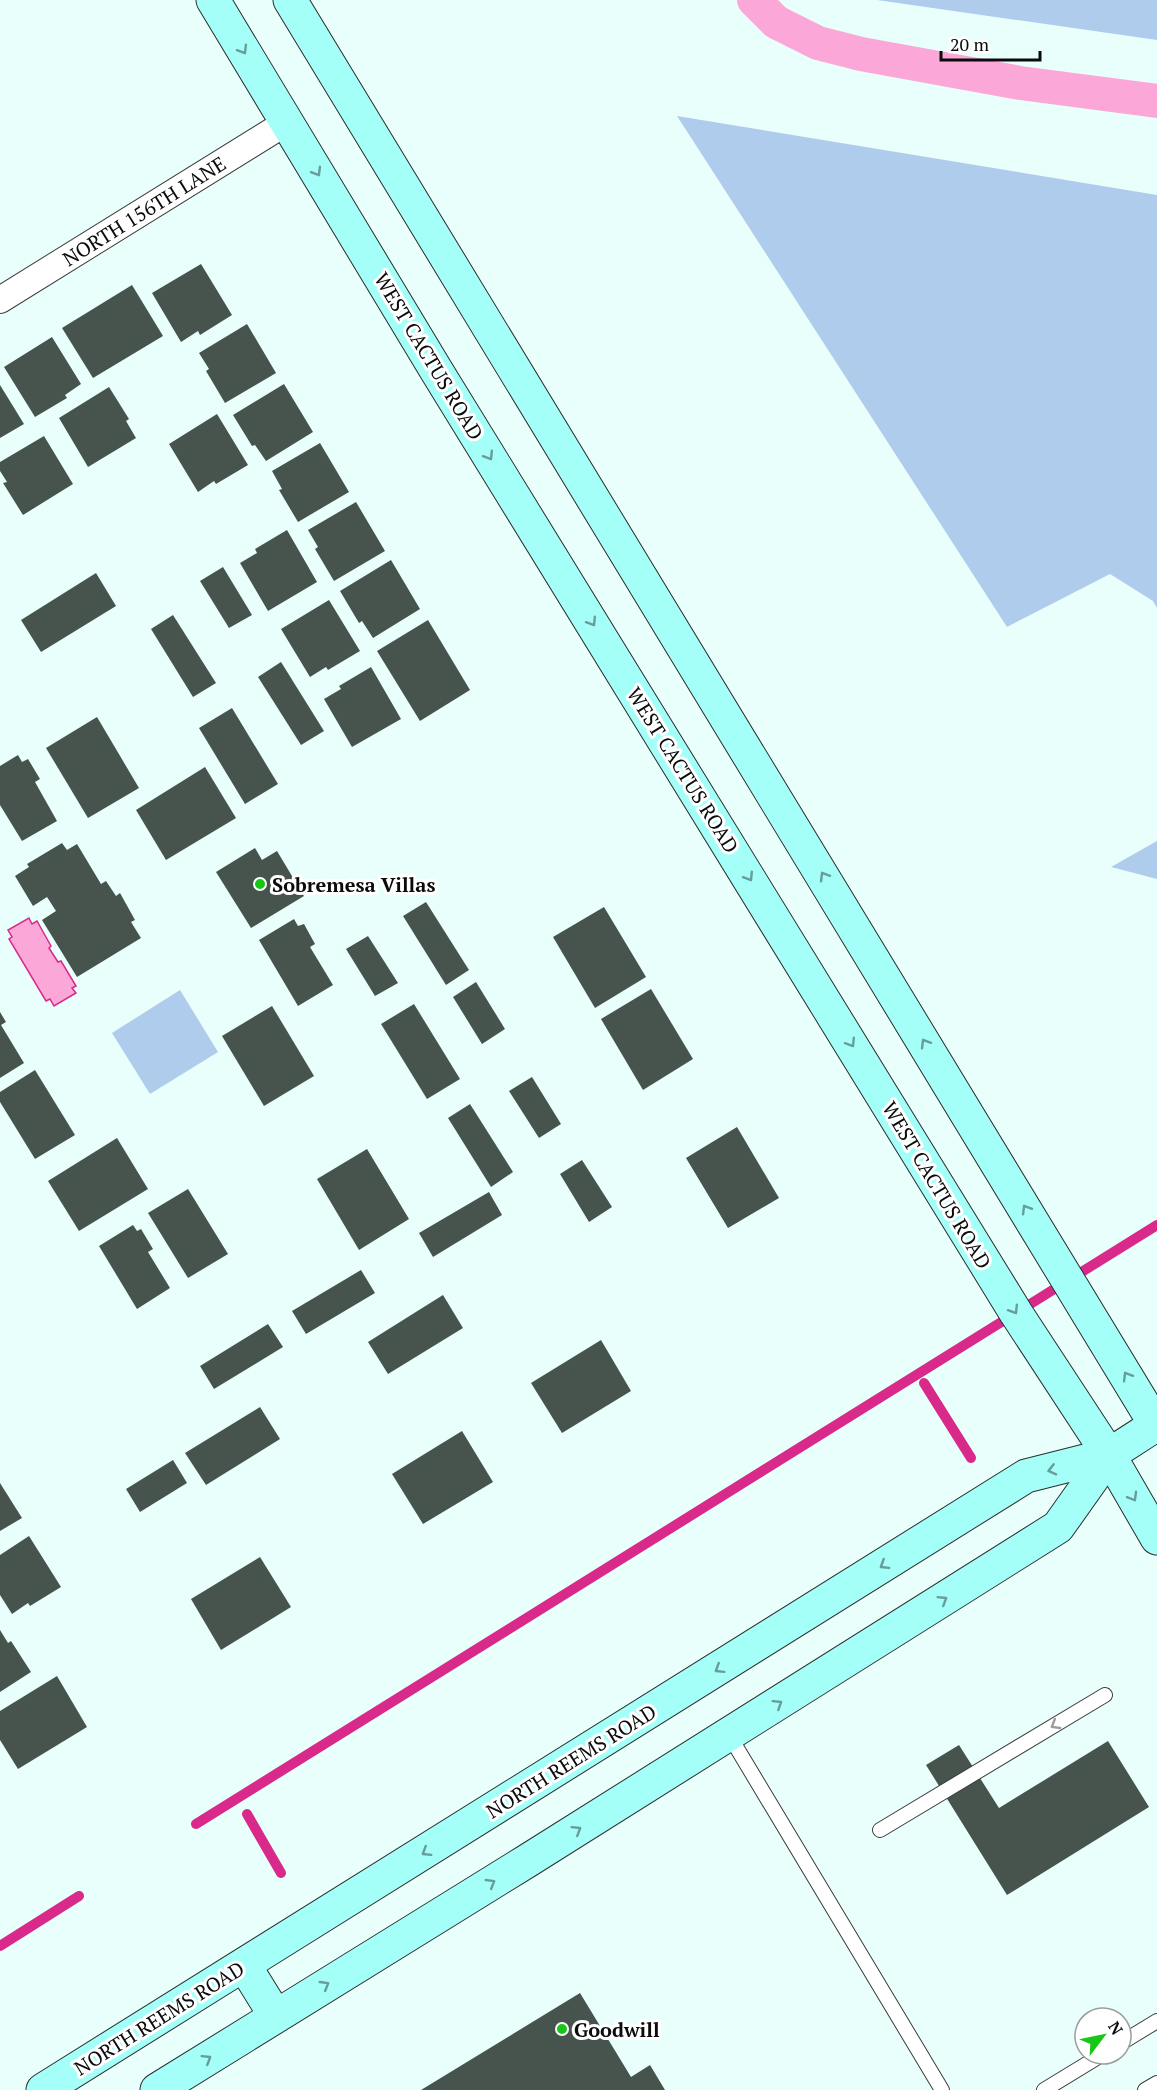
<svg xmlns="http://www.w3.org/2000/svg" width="1157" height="2090" font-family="'PT Serif',serif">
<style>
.green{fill:#b0ccec}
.water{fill:#fba8d8;stroke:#d9298a;stroke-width:1.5}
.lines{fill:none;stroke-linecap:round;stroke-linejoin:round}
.stream{stroke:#d9298a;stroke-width:10}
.canal{stroke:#fba8d8;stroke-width:34}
.building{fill:#46544d}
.service-casing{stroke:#3e3e3e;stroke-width:16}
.minor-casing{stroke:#3e3e3e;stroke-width:28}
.secondary-casing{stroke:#2d2d2d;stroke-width:35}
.service{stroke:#fff;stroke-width:14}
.minor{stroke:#fff;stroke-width:26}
.secondary{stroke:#a4fff9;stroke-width:33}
.oneway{stroke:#679d9a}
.oneway2{stroke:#9d9d9d}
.poi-dot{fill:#18c618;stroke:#fff;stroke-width:2}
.labels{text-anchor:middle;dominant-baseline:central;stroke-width:6;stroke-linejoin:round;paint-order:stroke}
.street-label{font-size:20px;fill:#0b0b0b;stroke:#fff}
.poi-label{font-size:20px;font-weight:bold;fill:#0b0b0b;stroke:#fff;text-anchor:start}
</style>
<rect width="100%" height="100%" fill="#e9fffc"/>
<g class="green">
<polygon points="877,0 1157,0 1157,40"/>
<polygon points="677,116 1157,195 1157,608 1153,601 1110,574 1007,627"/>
<polygon points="1157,841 1157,879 1111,867"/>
<polygon points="180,990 218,1052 150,1094 112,1033"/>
</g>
<polygon class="water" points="29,918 32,924 37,921 51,946 49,948 58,962 61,961 76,986 72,988 76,993 54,1006 50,999 46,1001 9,939 12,937 8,930"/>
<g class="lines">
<g class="stream">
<polyline points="924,1383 971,1458"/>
<polyline points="247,1814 281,1873"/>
<polyline points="196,1824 1157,1225"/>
<polyline points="0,1946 79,1896"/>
</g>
<polyline class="canal" points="754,0 776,22 818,43 861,54 1020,83 1157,101"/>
</g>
<g class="building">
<polygon points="201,264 232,315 200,335 198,331 181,342 152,293"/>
<polygon points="132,285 163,336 93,378 62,328"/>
<polygon points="247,324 276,373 225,403 206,371 209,369 199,353"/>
<polygon points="52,337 81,384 65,395 67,398 35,417 4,367"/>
<polygon points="284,384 313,432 266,461 255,445 252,446 233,415"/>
<polygon points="0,385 24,424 0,438"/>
<polygon points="109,387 129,419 126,421 136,438 88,467 59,418"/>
<polygon points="217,414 248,465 216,484 214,481 198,492 169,444"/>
<polygon points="44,436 73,484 23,515 3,483 7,482 0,471 0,462"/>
<polygon points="320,443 349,492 298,522 279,490 282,489 272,471"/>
<polygon points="356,502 385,551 334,581 315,549 318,547 308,530"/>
<polygon points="287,530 317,582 268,611 240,563 257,553 255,549"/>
<polygon points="391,560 420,609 373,638 362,621 359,623 340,591"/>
<polygon points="223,567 252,615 229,628 200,581"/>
<polygon points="96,573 116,606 41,652 21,620"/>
<polygon points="329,600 360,651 328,670 326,667 310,677 281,629"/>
<polygon points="173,615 216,683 193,697 151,629"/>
<polygon points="428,620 470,690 420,721 377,651"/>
<polygon points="281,662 324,731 301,745 258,677"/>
<polygon points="371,667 401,719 352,747 324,699 341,689 339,686"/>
<polygon points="232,708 278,784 245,804 199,728"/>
<polygon points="97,717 139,788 88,818 46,748"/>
<polygon points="18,755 22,762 28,759 40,779 35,782 57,821 22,841 0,805 0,766"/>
<polygon points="205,767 236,818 166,860 136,810"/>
<polygon points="62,843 67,850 77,844 101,884 106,881 116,896 120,893 135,920 131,922 141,938 77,977 42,920 56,911 47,897 33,906 15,876 29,867 27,864"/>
<polygon points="255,848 262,860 277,851 304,896 251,928 216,872"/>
<polygon points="426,902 469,970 446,985 403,916"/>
<polygon points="604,907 646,977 595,1008 553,937"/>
<polygon points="294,919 298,926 304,924 315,944 310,947 333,985 298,1006 259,940"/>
<polygon points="368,936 398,983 375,996 346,949"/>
<polygon points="476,982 505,1029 482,1044 453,997"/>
<polygon points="651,989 693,1059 643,1090 601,1019"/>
<polygon points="414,1004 460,1079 427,1099 381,1024"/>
<polygon points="272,1006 314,1076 264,1106 222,1036"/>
<polygon points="0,1012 6,1022 1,1025 24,1063 0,1078"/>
<polygon points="35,1070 75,1135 35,1159 0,1102 0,1092"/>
<polygon points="532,1077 561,1124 539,1138 509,1091"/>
<polygon points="470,1104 513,1172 491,1187 448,1118"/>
<polygon points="737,1127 779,1198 728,1228 686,1158"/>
<polygon points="117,1138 148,1189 79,1231 48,1181"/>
<polygon points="367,1149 409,1219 359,1250 317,1179"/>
<polygon points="582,1160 612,1207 589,1222 560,1174"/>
<polygon points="188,1189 228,1254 188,1278 148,1213"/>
<polygon points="489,1192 502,1215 433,1257 419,1233"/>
<polygon points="133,1225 137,1231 141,1229 153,1249 148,1252 170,1288 137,1309 99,1246"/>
<polygon points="361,1270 375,1293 306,1334 292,1311"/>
<polygon points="443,1295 463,1328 388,1374 368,1342"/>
<polygon points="268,1324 283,1347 214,1389 200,1366"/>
<polygon points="601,1340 631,1391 562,1433 531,1383"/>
<polygon points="260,1407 280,1439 206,1485 185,1453"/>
<polygon points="462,1431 493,1482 423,1524 392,1474"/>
<polygon points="173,1460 187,1483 140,1512 126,1489"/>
<polygon points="0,1483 22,1518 0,1531"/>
<polygon points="29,1536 61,1587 30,1606 28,1603 12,1614 0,1595 0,1555"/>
<polygon points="260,1557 291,1607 221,1650 191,1599"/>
<polygon points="0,1630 8,1643 11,1641 31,1672 0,1692"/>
<polygon points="57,1676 87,1727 18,1769 0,1740 0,1711"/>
<polygon points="1108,1741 1149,1807 1007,1895 926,1765 959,1745 999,1808"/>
<polygon points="580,1993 631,2077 650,2065 665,2090 421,2090"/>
</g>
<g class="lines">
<defs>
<g id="service">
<polyline points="729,1735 942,2090"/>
<polyline points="880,1830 1105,1695"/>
<polyline points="1121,2043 1157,2021"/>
<polyline points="1044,2090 1103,2054"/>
<polyline points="1145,2090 1157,2083"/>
</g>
<polyline id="minor" points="0,300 287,122"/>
<g id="secondary">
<polyline points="213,0 436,370 1016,1313 1109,1455 1157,1538"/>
<polyline points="290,0 1157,1427"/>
<polyline points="244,1965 275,2015"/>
<polyline points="43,2090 1026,1476 1109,1455 1157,1424"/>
<polyline points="157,2090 527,1861 1058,1527 1109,1455"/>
</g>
</defs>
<use href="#service" class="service-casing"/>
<use href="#minor" class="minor-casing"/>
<use href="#secondary" class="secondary-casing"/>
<use href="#service" class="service"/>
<use href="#minor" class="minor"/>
<use href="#secondary" class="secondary"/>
</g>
<defs><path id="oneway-chevron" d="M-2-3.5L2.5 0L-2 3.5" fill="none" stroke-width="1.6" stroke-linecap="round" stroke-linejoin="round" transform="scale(1.5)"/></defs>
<g class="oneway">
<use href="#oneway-chevron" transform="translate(243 50) rotate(59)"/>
<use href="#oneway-chevron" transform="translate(317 172) rotate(59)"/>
<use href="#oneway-chevron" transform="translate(489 456) rotate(58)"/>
<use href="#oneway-chevron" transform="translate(592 622) rotate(58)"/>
<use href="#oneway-chevron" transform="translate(824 876) rotate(-121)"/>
<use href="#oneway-chevron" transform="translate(749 877) rotate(58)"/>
<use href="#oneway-chevron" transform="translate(851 1043) rotate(58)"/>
<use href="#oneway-chevron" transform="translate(925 1043) rotate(-121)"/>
<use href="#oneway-chevron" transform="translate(1026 1209) rotate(-121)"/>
<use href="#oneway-chevron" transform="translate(1014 1310) rotate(58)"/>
<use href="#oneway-chevron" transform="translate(1127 1376) rotate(-121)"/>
<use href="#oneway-chevron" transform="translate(1052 1470) rotate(166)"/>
<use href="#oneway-chevron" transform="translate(1133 1497) rotate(60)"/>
<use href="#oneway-chevron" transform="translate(884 1565) rotate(148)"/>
<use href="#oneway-chevron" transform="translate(943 1600) rotate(-32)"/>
<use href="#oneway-chevron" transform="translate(719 1669) rotate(148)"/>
<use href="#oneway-chevron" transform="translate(778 1704) rotate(-32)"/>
<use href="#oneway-chevron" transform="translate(577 1830) rotate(-32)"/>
<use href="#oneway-chevron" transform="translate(426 1852) rotate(148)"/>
<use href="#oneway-chevron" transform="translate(491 1883) rotate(-31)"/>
<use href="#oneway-chevron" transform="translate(325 1985) rotate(-31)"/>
<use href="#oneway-chevron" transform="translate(207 2059) rotate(-32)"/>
</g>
<use class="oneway2" href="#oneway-chevron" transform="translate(1055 1725) rotate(149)"/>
<g class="poi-dot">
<circle cx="260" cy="884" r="6"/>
<circle cx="562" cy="2029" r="6"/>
</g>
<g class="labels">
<g class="street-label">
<text transform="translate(144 211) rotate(-32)">NORTH 156TH LANE</text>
<text transform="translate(429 356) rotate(59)">WEST CACTUS ROAD</text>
<text transform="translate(683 770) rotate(58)">WEST CACTUS ROAD</text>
<text transform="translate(937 1185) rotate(59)">WEST CACTUS ROAD</text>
<text transform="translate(571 1761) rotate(-32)">NORTH REEMS ROAD</text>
<text transform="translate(159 2018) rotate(-32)">NORTH REEMS ROAD</text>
</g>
<g class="poi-label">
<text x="272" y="884">Sobremesa Villas</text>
<text x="574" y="2029">Goodwill</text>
</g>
</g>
<g transform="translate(1103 2036) rotate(58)"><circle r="28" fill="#ffffff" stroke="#9d9d9d" stroke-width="1.5"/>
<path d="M0-4.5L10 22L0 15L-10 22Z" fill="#18c618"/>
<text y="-9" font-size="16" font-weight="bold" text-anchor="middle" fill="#0b0b0b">N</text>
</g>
<path d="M941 51v9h99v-9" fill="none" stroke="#0b0b0b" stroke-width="3"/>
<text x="950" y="51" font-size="18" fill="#0b0b0b" stroke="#ffffff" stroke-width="4.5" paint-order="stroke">20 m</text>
</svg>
